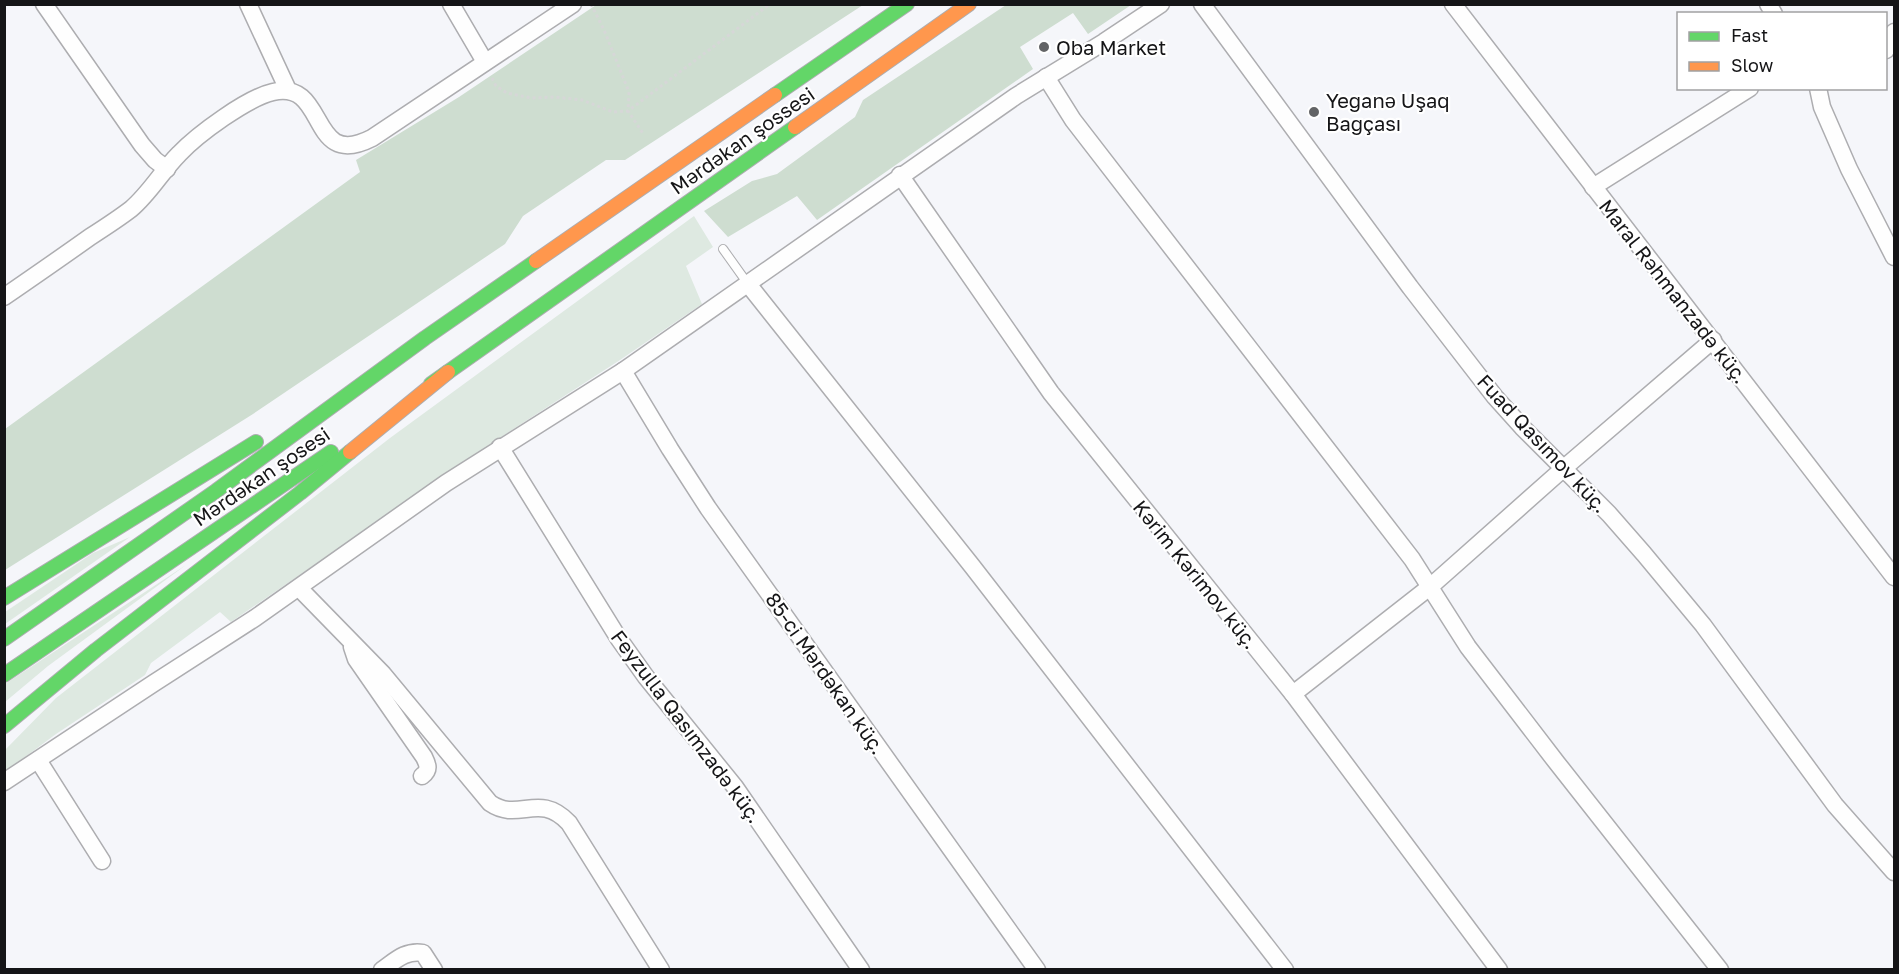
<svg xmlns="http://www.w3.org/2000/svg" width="1899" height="974" font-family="'Golos Text',sans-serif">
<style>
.green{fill:#dee9e1}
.forest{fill:#ceddd0}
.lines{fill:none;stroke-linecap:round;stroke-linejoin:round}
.lane-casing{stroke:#adadb0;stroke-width:10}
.street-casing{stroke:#adadb0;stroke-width:19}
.fast-casing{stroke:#adadb0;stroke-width:16}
.slow-casing{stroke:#adadb0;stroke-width:16}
.path{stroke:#d6d7d7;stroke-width:3;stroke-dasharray:3 3;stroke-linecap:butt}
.lane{stroke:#fefefe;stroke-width:8}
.street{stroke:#fefefe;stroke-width:16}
.fast{stroke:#63d668;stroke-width:14}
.slow{stroke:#ff974d;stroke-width:14}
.poi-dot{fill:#636466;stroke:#fff;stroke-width:2}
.labels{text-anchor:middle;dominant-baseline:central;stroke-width:4.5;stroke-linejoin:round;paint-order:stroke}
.poi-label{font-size:20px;fill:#151517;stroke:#fff;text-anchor:start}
.street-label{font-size:20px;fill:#151517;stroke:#fff}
</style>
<rect width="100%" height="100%" fill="#f5f6fa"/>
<g class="green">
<polygon points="694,216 713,247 686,266 702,304 620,360 495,441 231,622 220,612 151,663 145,675 56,734 5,772 5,750 56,698 390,438"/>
<polygon points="130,537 5,624 5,612 93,553"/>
<polygon points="186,565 48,666 5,702 5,684"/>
</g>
<g class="forest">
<polygon points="596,5 863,5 625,160 606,160 523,216 505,244 253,414 5,570 5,429 360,172 356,160 459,97"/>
<polygon points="1006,5 1131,5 1088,34 1073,13 1020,47 1033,69 817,220 797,196 728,237 704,211 752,181 777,174 855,117 863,100"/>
</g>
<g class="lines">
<defs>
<polyline id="lane" points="723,249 748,284"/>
<g id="street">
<polyline points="44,4 142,145 155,160 167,169"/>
<polyline points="248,4 288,90"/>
<polyline points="451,4 485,62"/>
<polyline points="1202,4 1410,287 1495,397 1522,427 1609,514 1644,554 1703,625 1835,805 1894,872"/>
<polyline points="1453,4 1894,577"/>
<polyline points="1768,4 1774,14"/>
<polyline points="1886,50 1894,32"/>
<polyline points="1046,77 1073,120 1412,559 1468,647 1557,763 1720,970"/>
<polyline points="1818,88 1822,107 1849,169 1894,257"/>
<polyline points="900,175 1051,393 1293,694 1499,970"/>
<polyline points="1593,187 1750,88"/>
<polyline points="748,284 972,566 1285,970"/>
<path d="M4,297C33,277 62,257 90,237C104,228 118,219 131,209C150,193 162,171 179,154C198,134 247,98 273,92C329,79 307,171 372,138L573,4"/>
<polyline points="623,371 670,449 708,508 1037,970"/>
<polyline points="500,447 619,639 646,677 735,787 861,970"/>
<path d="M299,588L383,674L490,803C519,823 539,791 569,823L661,970"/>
<path d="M352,647L356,659L424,757C428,765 430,770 422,776"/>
<polyline points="1293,694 1431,586 1564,468 1713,340"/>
<polyline points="38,760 102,861"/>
<polyline points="4,782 154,683 255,618 446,483 623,371 1016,96 1104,42 1161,4"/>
<path d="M382,970C396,960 406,950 423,953L434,970"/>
</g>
<g id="fast">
<polyline points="775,95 907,4"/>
<polyline points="431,384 795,127"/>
<polyline points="4,598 256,442"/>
<polyline points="4,639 216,491 425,338 536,261"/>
<polyline points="4,675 331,452"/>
<polyline points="4,726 96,650 300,493 350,452"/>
</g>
<g id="slow">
<polyline points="795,127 969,4"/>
<polyline points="536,261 775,95"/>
<polyline points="350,452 448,372"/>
</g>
</defs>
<use href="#lane" class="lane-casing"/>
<use href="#street" class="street-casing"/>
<use href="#fast" class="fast-casing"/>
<use href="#slow" class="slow-casing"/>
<g class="path">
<polyline points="591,4 604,30 629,92 628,111 644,135"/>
<polyline points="492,78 496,86 507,93 531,98 555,97 582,100 613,112 628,111 770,4"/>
</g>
<use href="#lane" class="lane"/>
<use href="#street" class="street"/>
<use href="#fast" class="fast"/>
<use href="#slow" class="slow"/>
</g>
<g class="poi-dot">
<circle cx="1044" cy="47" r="6"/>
<circle cx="1314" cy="112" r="6"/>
</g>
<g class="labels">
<g class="poi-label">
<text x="1056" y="47">Oba Market</text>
<text x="1326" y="100">Yeganə Uşaq<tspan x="1326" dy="23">Bağçası</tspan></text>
</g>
<g class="street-label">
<text transform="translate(742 140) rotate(-35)">Mərdəkan şossesi</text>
<text transform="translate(1674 291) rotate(52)">Maral Rəhmanzadə küç.</text>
<text transform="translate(1543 443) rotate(47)">Fuad Qasımov küç.</text>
<text transform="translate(261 476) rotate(-34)">Mərdəkan şosesi</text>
<text transform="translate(1196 574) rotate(51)">Kərim Kərimov küç.</text>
<text transform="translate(826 673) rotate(55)">85-ci Mərdəkan küç.</text>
<text transform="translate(687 726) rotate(53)">Feyzulla Qasımzadə küç.</text>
</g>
</g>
<rect width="1899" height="974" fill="none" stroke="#151517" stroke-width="12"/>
<rect x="1677" y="12" width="210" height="78" fill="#ffffff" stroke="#a1a1a2" stroke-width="1.5"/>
<rect x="1689" y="32" width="30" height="9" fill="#63d668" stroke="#a1a1a2" stroke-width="1.5"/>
<text x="1731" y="42" font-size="18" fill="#151517">Fast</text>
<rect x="1689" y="62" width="30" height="9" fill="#ff974d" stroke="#a1a1a2" stroke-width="1.5"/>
<text x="1731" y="72" font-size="18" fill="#151517">Slow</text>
</svg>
